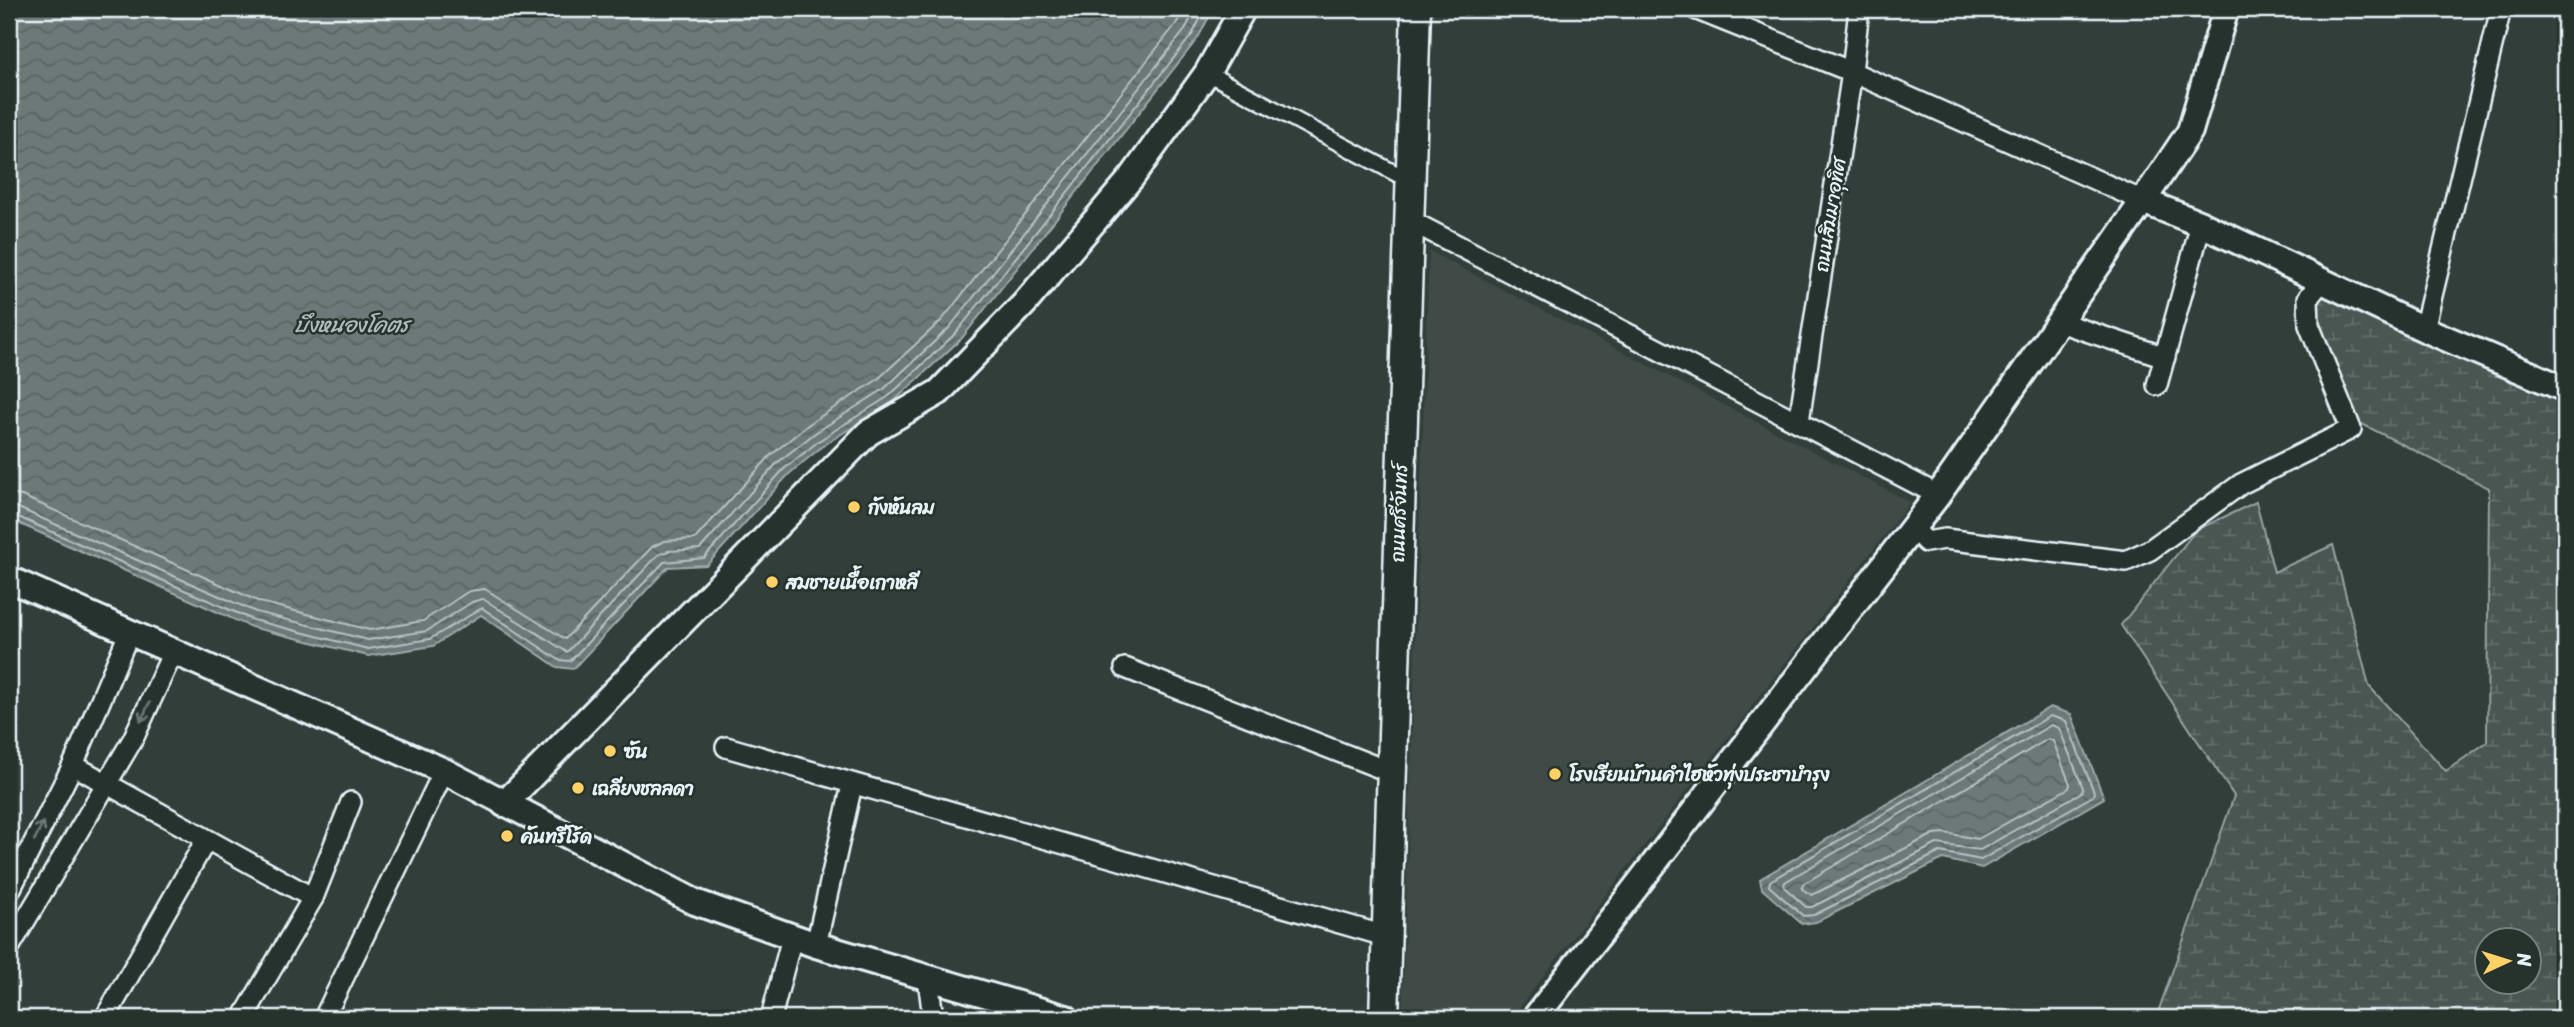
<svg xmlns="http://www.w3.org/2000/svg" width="2574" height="1027" font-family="Sriracha,'Playpen Sans Thai',sans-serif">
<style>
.built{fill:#3f4b46}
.wetland{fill:url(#wetland-marsh);stroke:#98a4a4;stroke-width:2;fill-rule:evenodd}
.water{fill:url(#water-waves);stroke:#9ea9ab;stroke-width:2}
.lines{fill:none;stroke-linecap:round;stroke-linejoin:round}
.shore{stroke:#b7c1c5;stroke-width:2}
.pedestrian-casing{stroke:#e8f1f8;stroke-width:19}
.minor-casing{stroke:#e8f1f8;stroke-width:24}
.tertiary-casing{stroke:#e8f1f8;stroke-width:30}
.secondary-casing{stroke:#e8f1f8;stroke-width:33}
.pedestrian{stroke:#26332d;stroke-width:14}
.minor{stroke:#26332d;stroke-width:19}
.tertiary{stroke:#26332d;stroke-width:24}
.secondary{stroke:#26332d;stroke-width:28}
.oneway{stroke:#6a7674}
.poi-dot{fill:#ffd166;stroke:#26332d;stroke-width:2.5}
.labels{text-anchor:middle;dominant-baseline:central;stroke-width:5;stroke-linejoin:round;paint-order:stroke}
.street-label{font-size:19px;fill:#e8f1f8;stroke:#26332d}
.poi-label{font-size:19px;font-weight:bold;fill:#e8f1f8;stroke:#26332d;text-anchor:start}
.water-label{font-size:21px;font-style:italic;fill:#b1bbbe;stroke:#26332d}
</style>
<defs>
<pattern id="wetland-marsh" width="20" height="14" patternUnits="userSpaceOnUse" patternTransform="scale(1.75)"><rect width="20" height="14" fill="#495651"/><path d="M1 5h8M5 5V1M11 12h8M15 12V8" fill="none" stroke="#636f6b"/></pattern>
<pattern id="water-waves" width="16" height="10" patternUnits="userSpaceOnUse" patternTransform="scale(1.75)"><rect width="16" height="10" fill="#6d7978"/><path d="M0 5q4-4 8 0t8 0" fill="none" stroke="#5b6363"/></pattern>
</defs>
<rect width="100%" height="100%" fill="#323e39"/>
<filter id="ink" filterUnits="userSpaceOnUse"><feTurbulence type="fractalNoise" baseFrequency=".0143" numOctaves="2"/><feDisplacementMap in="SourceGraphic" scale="14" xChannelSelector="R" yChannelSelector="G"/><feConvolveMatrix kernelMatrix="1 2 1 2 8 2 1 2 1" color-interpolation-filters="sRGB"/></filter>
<g filter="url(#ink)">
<polygon class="built" points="1429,251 1910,502 1511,1018 1402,1018"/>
<path class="wetland" d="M2321,293L2565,398V1018H2156L2234,796L2121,625L2196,530L2256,502L2274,572L2333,545L2369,686L2446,771L2487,742L2489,488L2360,423L2316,321L2313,299ZM2486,940H2528V982H2486Z"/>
<g class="water">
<polygon points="9,9 1213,9 1198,38 962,338 894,401 824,445 789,474 707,565 668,567 573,669 557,667 481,615 433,646 368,656 251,627 9,519"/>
<polygon points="2050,707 2071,714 2104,798 1982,868 1943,859 1816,922 1802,924 1762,889 1760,879"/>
</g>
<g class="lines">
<g class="shore">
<polyline points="9,494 22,496 260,602 370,630 423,621 469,591 485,589 565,639 652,547 664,541 695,539 771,455 809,424 877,380 942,320 1176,24 1184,9"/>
<polyline points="9,504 256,612 368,640 427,631 472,602 483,599 567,652 658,555 668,551 700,549 778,462 815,433 884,389 950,327 1185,30 1195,9"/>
<polyline points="9,513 253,620 368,649 430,639 482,608 559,660 570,661 664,562 704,558 784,469 820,440 889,396 956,333 1192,35 1205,9"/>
<polygon points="2050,716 2066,721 2094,792 2093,796 1981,860 1940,852 1814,915 1803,916 1769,886 1770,881"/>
<polygon points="2051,725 2059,728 2083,788 2082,792 1980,850 1937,844 1812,907 1806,907 1784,887 1785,882"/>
<polygon points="2048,739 2053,741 2070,784 2069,788 1978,839 1945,833 1934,834 1812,895 1802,889 1803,884"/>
</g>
<defs>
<polyline id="pedestrian" points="1207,73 1410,181"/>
<g id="minor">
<polyline points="1695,9 1852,72 2143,201"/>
<polyline points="1409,220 1938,495"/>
<polyline points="2059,322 2165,357"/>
<polyline points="2424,329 2501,9"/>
<polyline points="2157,385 2201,224"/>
<polyline points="1799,421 1852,72 1859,9"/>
<polyline points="1913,528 1926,542 1945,539 2126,561 2150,550 2241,484 2351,429 2309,325 2308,298 2321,282"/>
<polyline points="1125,668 1390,772"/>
<polyline points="726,747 1385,936"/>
<polyline points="73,765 313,898"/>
<polyline points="9,892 73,765 130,631"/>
<polyline points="816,945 852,785"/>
<polyline points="9,948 133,739 174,650"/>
<polyline points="928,978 933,1018"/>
<polyline points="105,1018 206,840"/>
<polyline points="243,1018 313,898 351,802"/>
<polyline points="324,1018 444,771"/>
<polyline points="771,1018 792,937"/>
</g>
<g id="tertiary">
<polyline points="2143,201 2190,131 2226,9"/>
<polyline points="9,579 444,771 695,902 816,945 1066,1018"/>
<polyline points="504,804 868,433 939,392 1024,304 1132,177 1207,73 1243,9"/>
<polyline points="1535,1018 1938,495 2143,201 2201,224 2424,329 2565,389"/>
</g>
<polyline id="secondary" points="1384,1018 1416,9"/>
</defs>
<use href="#pedestrian" class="pedestrian-casing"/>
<use href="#minor" class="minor-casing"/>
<use href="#tertiary" class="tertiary-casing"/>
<use href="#secondary" class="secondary-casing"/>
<use href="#pedestrian" class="pedestrian"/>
<use href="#minor" class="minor"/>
<use href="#tertiary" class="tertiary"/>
<use href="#secondary" class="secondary"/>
</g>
<defs><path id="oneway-shaft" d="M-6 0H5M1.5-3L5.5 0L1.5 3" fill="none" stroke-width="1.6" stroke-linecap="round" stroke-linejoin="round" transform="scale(1.75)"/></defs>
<g class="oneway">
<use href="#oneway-shaft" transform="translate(145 712) rotate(115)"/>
<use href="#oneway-shaft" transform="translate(39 831) rotate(-63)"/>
</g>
</g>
<g class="poi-dot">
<circle cx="854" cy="507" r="7"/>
<circle cx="772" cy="582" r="7"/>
<circle cx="610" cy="751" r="7"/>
<circle cx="1555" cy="774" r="7"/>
<circle cx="578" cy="788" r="7"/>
<circle cx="507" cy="836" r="7"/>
</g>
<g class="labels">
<g class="street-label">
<text transform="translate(1830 215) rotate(-81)">ถนนสิมมาอุทิศ</text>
<text transform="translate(1399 513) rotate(-88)">ถนนศรีจันทร์</text>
</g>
<g class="poi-label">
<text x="868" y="507">กังหันลม</text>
<text x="786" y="582">สมชายเนื้อเกาหลี</text>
<text x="624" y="751">ซัน</text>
<text x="1569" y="774">โรงเรียนบ้านคำไฮหัวทุ่งประชาบำรุง</text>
<text x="592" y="788">เฉลียงชลลดา</text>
<text x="521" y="836">คันทรีโร้ด</text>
</g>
<g class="water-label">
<text x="352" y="325">บึงหนองโคตร</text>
</g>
</g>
<rect width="2574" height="1027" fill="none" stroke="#26332d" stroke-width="35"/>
<rect x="18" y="18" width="2539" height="992" fill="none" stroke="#e8f1f8" stroke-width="2.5" filter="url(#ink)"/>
<g transform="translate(2508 961) rotate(86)"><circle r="33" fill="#26332d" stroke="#747f7e" stroke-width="2"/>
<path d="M0-5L12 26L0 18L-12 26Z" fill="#ffd166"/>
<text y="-10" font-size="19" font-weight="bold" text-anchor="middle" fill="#e8f1f8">N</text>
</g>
</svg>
